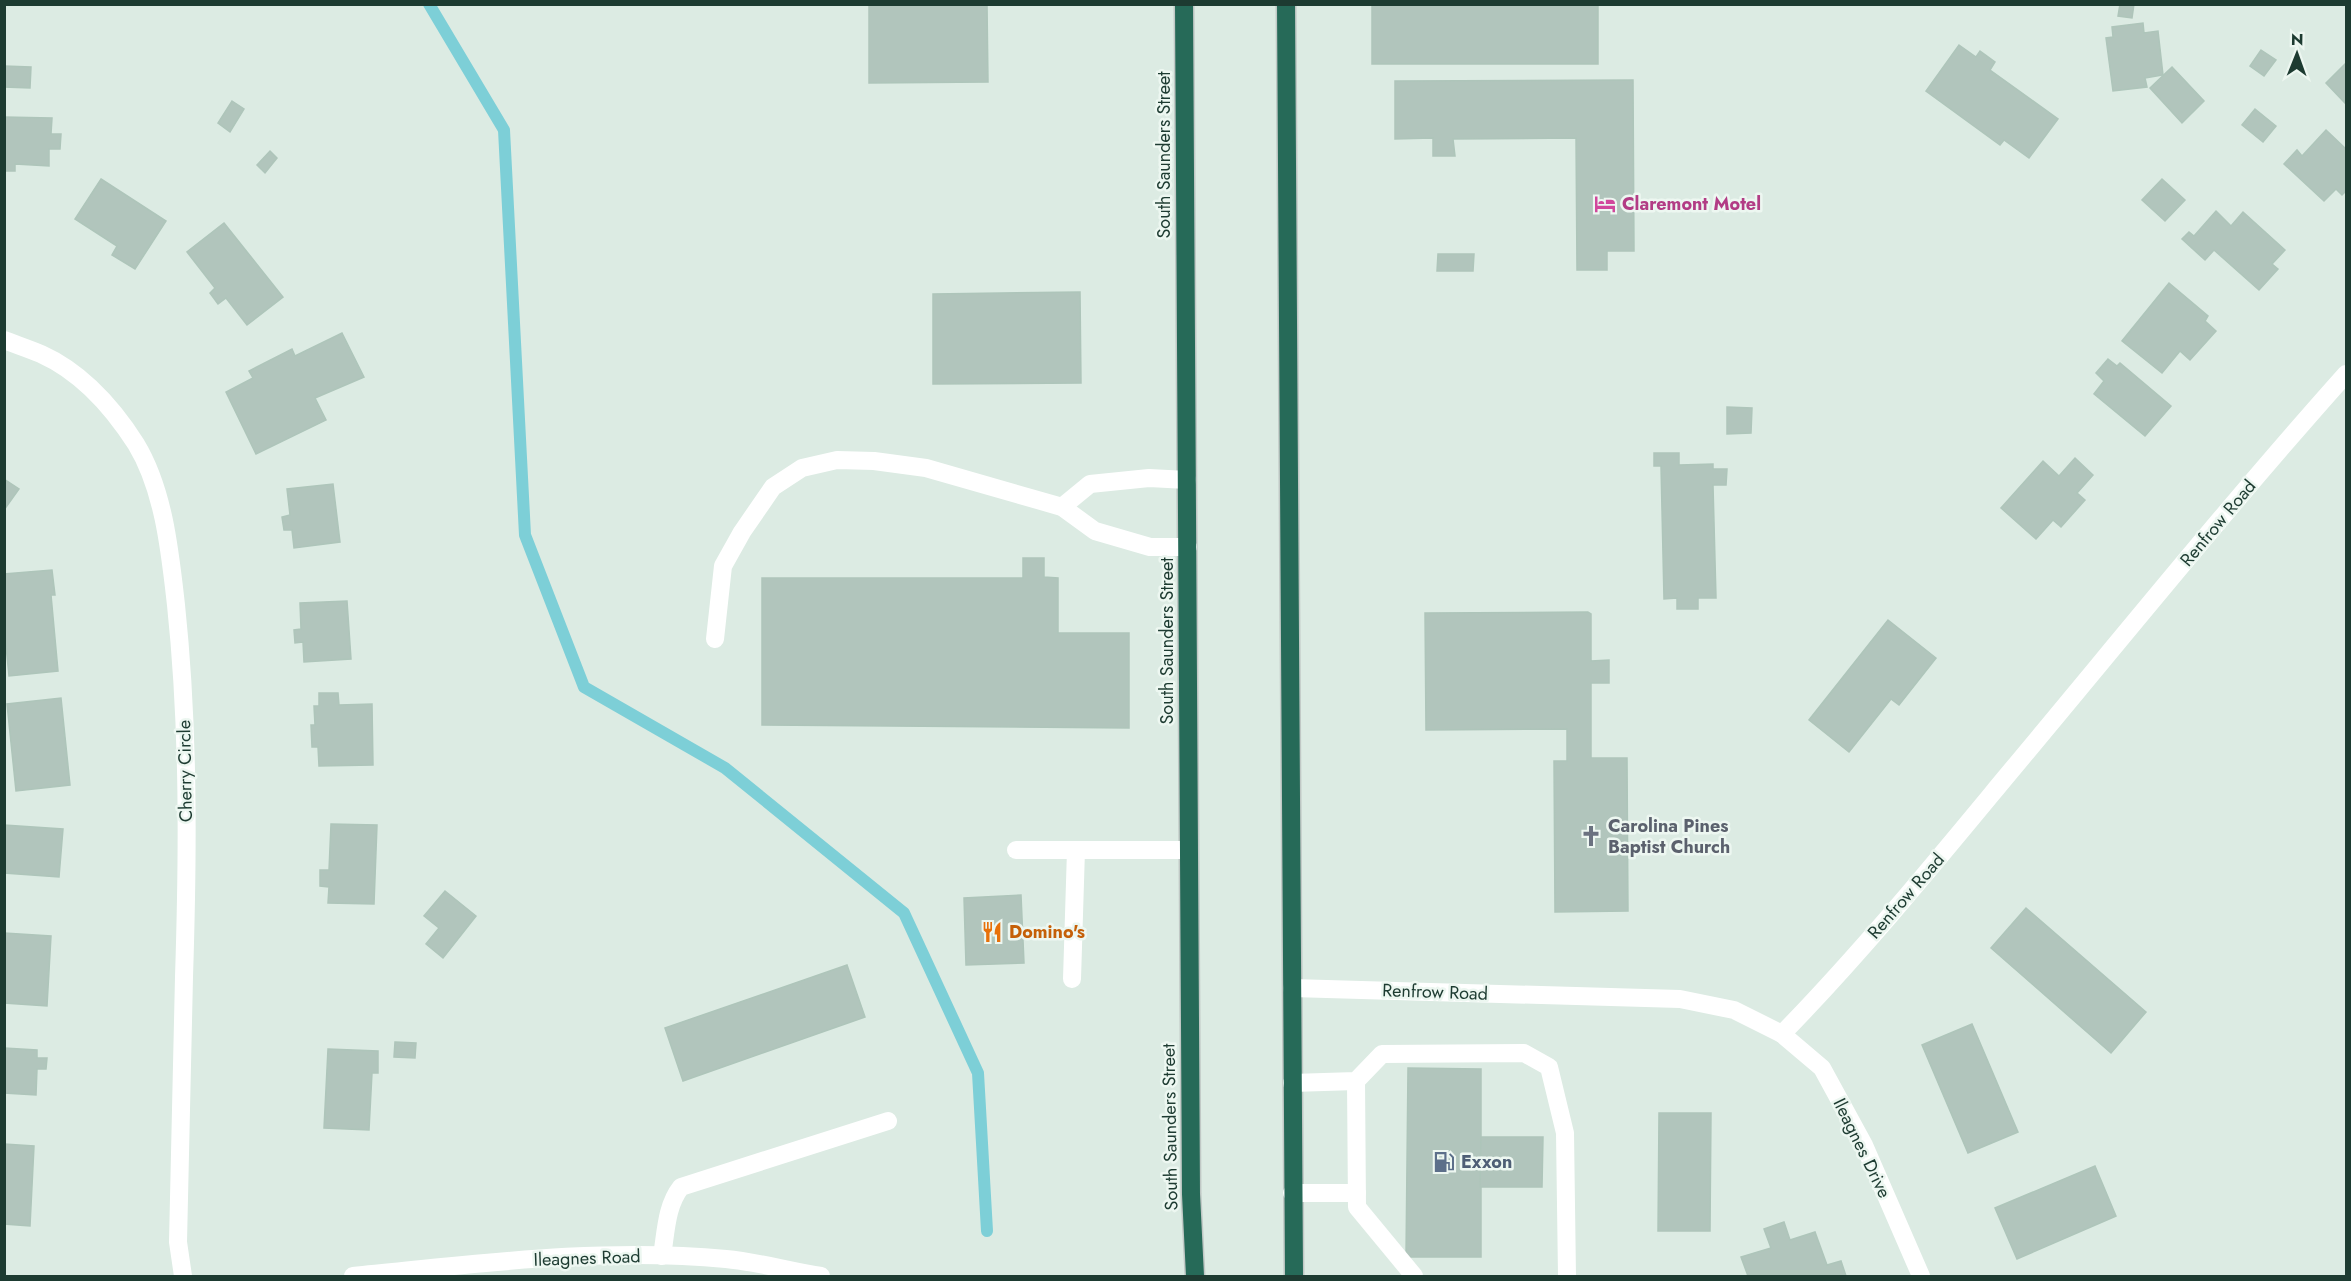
<svg xmlns="http://www.w3.org/2000/svg" width="2351" height="1281" font-family="Jost,sans-serif">
<style>
.lines{fill:none;stroke-linecap:round;stroke-linejoin:round}
.stream{stroke:#7dcfd7;stroke-width:12}
.building{fill:#b1c5bc;stroke:#aec5ba;stroke-width:1.5}
.highway-casing{stroke:#c0c8c5;stroke-width:21}
.minor{stroke:#fff;stroke-width:18}
.highway{stroke:#266a58;stroke-width:18}
.labels{text-anchor:middle;dominant-baseline:central;stroke-width:5;stroke-linejoin:round;paint-order:stroke}
.street-label{font-size:18px;fill:#1d3b31;stroke:#edf7f1}
.hotel-label{font-size:18px;font-weight:bold;fill:#b23c85;stroke:#edf7f1;text-anchor:start}
.worship-label{font-size:18px;font-weight:bold;fill:#5b616d;stroke:#edf7f1;text-anchor:start}
.food-label{font-size:18px;font-weight:bold;fill:#c56008;stroke:#edf7f1;text-anchor:start}
.service-label{font-size:18px;font-weight:bold;fill:#4e5e75;stroke:#edf7f1;text-anchor:start}
</style>
<rect width="100%" height="100%" fill="#dcebe3"/>
<g class="lines">
<polyline class="stream" points="429,4 504,130 525,535 584,687 725,768 904,913 978,1073 987,1231"/>
</g>
<g class="building">
<polygon points="869,4 987,4 988,82 869,83"/>
<rect x="1372" y="4" width="226" height="60"/>
<polygon points="2120,4 2134,4 2132,18 2118,16"/>
<polygon points="2143,23 2144,33 2158,31 2163,75 2145,78 2147,87 2113,91 2106,38 2113,37 2112,27"/>
<polygon points="1959,45 1976,57 1980,51 1995,62 1990,70 2058,119 2029,158 2004,140 2000,145 1926,91"/>
<polygon points="2261,50 2276,60 2264,76 2250,66"/>
<polygon points="2346,63 2346,104 2326,83"/>
<polygon points="4,66 31,67 30,88 4,87"/>
<polygon points="2172,67 2204,101 2182,123 2150,88"/>
<polygon points="1633,80 1634,251 1607,251 1607,270 1577,270 1576,138 1453,139 1455,156 1433,156 1433,138 1395,139 1395,81"/>
<polygon points="232,101 244,109 230,132 218,123"/>
<polygon points="2255,109 2276,126 2263,142 2242,125"/>
<polygon points="4,117 52,118 51,134 61,134 60,149 49,149 49,166 15,164 15,171 4,171"/>
<polygon points="2326,130 2346,149 2346,191 2342,195 2336,189 2324,201 2284,164 2297,150 2302,156"/>
<polygon points="270,151 277,158 265,173 257,165"/>
<polygon points="101,179 166,221 135,269 112,255 117,246 75,219"/>
<polygon points="2162,179 2185,200 2165,221 2142,200"/>
<polygon points="2216,211 2231,226 2243,212 2285,250 2272,264 2278,269 2259,290 2214,250 2205,260 2182,239 2189,232 2194,236"/>
<polygon points="224,223 283,297 247,325 226,298 218,304 210,293 215,288 187,252"/>
<polygon points="1438,254 1474,254 1473,271 1437,271"/>
<polygon points="2169,283 2208,316 2205,321 2216,331 2190,360 2180,351 2162,373 2122,341"/>
<polygon points="1080,292 1081,383 933,384 933,294"/>
<polygon points="342,333 364,377 315,398 326,420 256,454 226,392 253,378 249,371 292,349 295,356"/>
<polygon points="2108,359 2117,366 2120,363 2171,406 2145,436 2094,394 2104,381 2096,373"/>
<polygon points="1727,407 1752,408 1751,433 1727,434"/>
<polygon points="1654,453 1679,453 1679,465 1713,464 1713,469 1727,469 1726,485 1713,485 1716,598 1698,598 1698,609 1677,609 1677,598 1664,599 1661,466 1654,466"/>
<polygon points="2075,458 2093,475 2077,493 2085,500 2061,527 2053,520 2036,539 2001,508 2043,461 2059,476"/>
<polygon points="4,479 19,489 4,510"/>
<polygon points="333,484 340,542 294,548 292,530 284,530 282,517 290,515 287,489"/>
<polygon points="1023,558 1044,558 1044,577 1058,578 1058,633 1129,633 1129,728 762,725 762,578 1023,578"/>
<polygon points="52,570 55,595 51,595 58,671 9,676 4,626 4,574"/>
<polygon points="347,601 351,659 304,662 303,642 295,643 294,630 301,629 300,603"/>
<polygon points="1588,612 1591,614 1591,661 1609,660 1609,683 1591,683 1591,758 1627,758 1628,911 1555,912 1554,761 1567,761 1567,729 1426,730 1425,613"/>
<polygon points="1888,620 1936,658 1899,705 1891,699 1849,752 1809,720"/>
<polygon points="319,693 338,693 339,705 372,704 373,765 319,766 318,747 312,747 311,725 315,725 314,706 319,706"/>
<polygon points="61,698 70,785 16,791 7,704"/>
<polygon points="331,824 377,825 374,904 328,903 329,887 320,886 320,870 329,870"/>
<polygon points="4,825 63,829 59,877 4,873"/>
<polygon points="445,891 476,916 443,958 426,944 439,928 424,916"/>
<polygon points="1021,895 1024,963 966,965 964,898"/>
<polygon points="2026,908 2146,1012 2111,1053 1991,948"/>
<polygon points="4,933 51,936 47,1006 4,1003"/>
<polygon points="847,965 865,1017 683,1081 665,1028"/>
<polygon points="1972,1024 2018,1132 1968,1153 1922,1045"/>
<polygon points="395,1042 416,1043 415,1058 394,1057"/>
<polygon points="4,1048 37,1050 37,1058 47,1058 46,1069 37,1069 36,1095 4,1093"/>
<polygon points="328,1049 378,1051 378,1073 372,1073 369,1130 324,1128"/>
<polygon points="1408,1068 1481,1069 1481,1257 1406,1257"/>
<polygon points="1659,1113 1711,1113 1710,1231 1658,1231"/>
<polygon points="1481,1137 1543,1137 1542,1187 1480,1187"/>
<polygon points="4,1144 34,1146 30,1226 4,1224"/>
<polygon points="2095,1166 2116,1216 2017,1259 1995,1208"/>
<polygon points="1784,1222 1790,1240 1815,1232 1827,1265 1841,1261 1846,1276 1748,1276 1741,1257 1771,1248 1764,1229"/>
</g>
<g class="lines">
<defs>
<g id="highway">
<polyline points="1184,4 1191,1194 1195,1276"/>
<polyline points="1286,4 1294,1276"/>
</g>
</defs>
<use href="#highway" class="highway-casing"/>
<g class="minor">
<path d="M4,340C17,345 29,349 41,354C81,372 113,408 136,444C164,490 170,552 176,605C189,728 188,853 184,977C182,1065 180,1154 178,1242L183,1276"/>
<polyline points="1062,507 1090,484 1149,478 1187,480"/>
<polyline points="715,639 723,566 742,532 773,487 802,468 837,460 874,461 926,468 1062,507 1095,531 1150,547 1188,547"/>
<polyline points="1016,850 1189,850"/>
<polyline points="1072,979 1076,850"/>
<polyline points="1292,988 1680,999 1734,1010 1782,1034 1822,1068 1864,1145 1921,1276"/>
<path d="M1782,1034C1861,953 1933,865 2005,778C2118,643 2229,505 2346,374"/>
<polyline points="1356,1081 1357,1207 1414,1276"/>
<polyline points="1292,1083 1356,1081 1382,1054 1524,1053 1549,1067 1565,1133 1567,1276"/>
<polyline points="1292,1193 1357,1193"/>
<path d="M662,1256C666,1232 666,1206 681,1187L888,1121"/>
<path d="M353,1276C477,1264 602,1247 726,1259C758,1262 790,1271 821,1276"/>
</g>
<use href="#highway" class="highway"/>
</g>
<defs>
<symbol id="hotel-bare" viewBox="-9 -9 18 18"><path d="M-6-4.5h1.5V1H6V5H4.5V3h-9V5H-6ZM-4 0a1.8 1.8 0 1 1 3.6 0ZM.5 0V-2.5h3Q6-2.5 6 0Z" fill="#d1479c" stroke="#edf7f1" stroke-width="2.5" paint-order="stroke"/></symbol>
<symbol id="church-bare" viewBox="-9 -9 18 18"><path d="M-1.2-6h2.4v3.5h3.3v2.4h-3.3V6h-2.4V-.1h-3.3v-2.4h3.3Z" fill="#6b7280" stroke="#edf7f1" stroke-width="2.5" paint-order="stroke"/></symbol>
<symbol id="restaurant-bare" viewBox="-9 -9 18 18"><path d="M-5-6h1v4h1v-4h1v4h1v-4h1v5L-1.5 .5V6h-2V.5L-5-1ZM5-6V6H3V1.5H1.5Q1.5-4 5-6Z" fill="#e8710a" stroke="#edf7f1" stroke-width="2.5" paint-order="stroke"/></symbol>
<symbol id="fuel-bare" viewBox="-9 -9 18 18"><path d="M-5.5-6h7V0h2V4h1.3V-2.5L3-4.5l.8-.8L6-3V5H2.5V1h-1V6h-7ZM-4.2-4.7v3.2H.2V-4.7Z" fill="#5c6f8a" stroke="#edf7f1" stroke-width="2.5" paint-order="stroke"/></symbol>
</defs>
<g fill-rule="evenodd">
<use href="#hotel-bare" x="1590" y="189" width="30" height="30"/>
<use href="#church-bare" x="1576" y="821" width="30" height="30"/>
<use href="#restaurant-bare" x="977" y="917" width="30" height="30"/>
<use href="#fuel-bare" x="1429" y="1147" width="30" height="30"/>
</g>
<g class="labels">
<g class="street-label">
<text transform="translate(1164 155) rotate(-90)">South Saunders Street</text>
<text transform="translate(2218 523) rotate(-50)">Renfrow Road</text>
<text transform="translate(1167 641) rotate(-90)">South Saunders Street</text>
<text transform="translate(185 771) rotate(-91)">Cherry Circle</text>
<text transform="translate(1906 896) rotate(-49)">Renfrow Road</text>
<text transform="translate(1435 992) rotate(2)">Renfrow Road</text>
<text transform="translate(1170 1127) rotate(-91)">South Saunders Street</text>
<text transform="translate(1862 1148) rotate(64)">Ileagnes Drive</text>
<text transform="translate(587 1258) rotate(-2)">Ileagnes Road</text>
</g>
<g class="hotel-label">
<text x="1622" y="204">Claremont Motel</text>
</g>
<g class="worship-label">
<text x="1608" y="826">Carolina Pines<tspan x="1608" dy="21">Baptist Church</tspan></text>
</g>
<g class="food-label">
<text x="1009" y="932">Domino's</text>
</g>
<g class="service-label">
<text x="1461" y="1162">Exxon</text>
</g>
</g>
<rect width="2351" height="1281" fill="none" stroke="#1d3b31" stroke-width="12"/>
<g transform="translate(2297 54) rotate(1)" stroke="#edf7f1" stroke-width="4.5" paint-order="stroke">
<path d="M0-4.5L10 22L0 15L-10 22Z" fill="#1d3b31"/>
<text y="-9" font-size="16" font-weight="bold" text-anchor="middle" fill="#1d3b31">N</text>
</g>
</svg>
